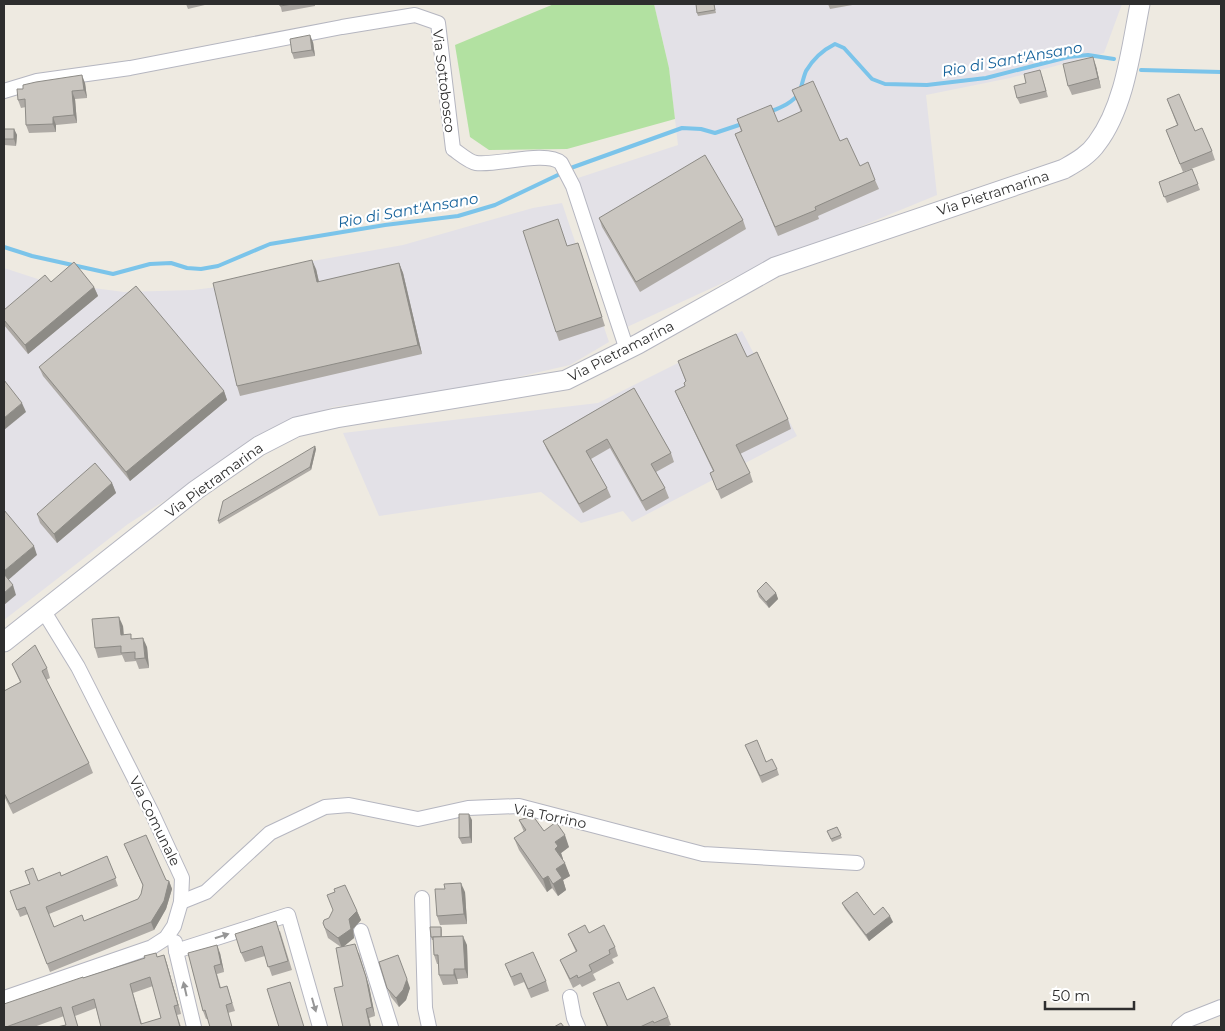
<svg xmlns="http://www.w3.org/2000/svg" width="1225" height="1031" font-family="Montserrat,sans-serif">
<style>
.industrial{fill:#e3e1e7}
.green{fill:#b2e1a1}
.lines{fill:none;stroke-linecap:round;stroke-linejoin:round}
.stream{stroke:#7bc4ea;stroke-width:4}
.minor-casing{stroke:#b5b6c0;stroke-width:16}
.secondary-casing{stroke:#b5b6c0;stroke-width:21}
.minor{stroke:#fff;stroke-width:14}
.secondary{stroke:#fff;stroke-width:19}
.wall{fill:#aeaaa5;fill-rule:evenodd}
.shaded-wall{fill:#8d8b86}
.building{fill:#cac6c0;stroke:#8d8b86;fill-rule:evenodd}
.oneway{fill:#969696}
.labels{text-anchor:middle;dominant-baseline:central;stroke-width:4.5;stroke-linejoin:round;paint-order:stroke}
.street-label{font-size:14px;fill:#2e2e2e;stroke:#fff}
.water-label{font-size:15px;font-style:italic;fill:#15629b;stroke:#fff}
</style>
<rect width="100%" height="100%" fill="#eeeae1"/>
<g class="industrial">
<polygon points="654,4 1122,4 1104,53 1010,78 926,95 937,195 847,232 775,259 627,327 578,178 678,145 669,68"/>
<polygon points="562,203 609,342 570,365 475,387 333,407 280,427 128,524 4,620 4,268 47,282 124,292 193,290 241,284 307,262 403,245 533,208"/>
<polygon points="742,331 797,436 632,522 623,511 581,523 541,492 379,516 343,433 598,403"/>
</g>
<polygon class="green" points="554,4 654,4 669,68 675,119 567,149 489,150 470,137 455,45"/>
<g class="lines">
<g class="stream">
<polyline points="1141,70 1221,72"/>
<path d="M769,112C779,108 793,103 799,93C802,86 803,78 806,71C813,59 823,50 835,44L844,48L872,79L885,84L927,85L986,78L1068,57L1088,55L1114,59"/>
<polyline points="568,169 682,128 701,129 715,133 742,124"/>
<polyline points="4,247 32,256 113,274 150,264 171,263 187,268 201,269 218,266 270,244 385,225 458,216 495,205 562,173"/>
</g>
<defs>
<g id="minor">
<path d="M4,91L37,81L130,68L342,27L415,15L438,23L453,149C459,153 469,162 476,163C496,166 546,150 561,163L573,186L627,350"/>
<polyline points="422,898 425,1008 429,1027"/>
<polyline points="181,902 206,892 270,833 325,807 349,805 418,819 468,808 519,806 703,854 857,863"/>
<polyline points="361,931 391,1027"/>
<polyline points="175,942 176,951 194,1027"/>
<polyline points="176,951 288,915 320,1027"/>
<polyline points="570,997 574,1018 578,1027"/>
<polyline points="4,998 152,947 166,938 174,926 181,902 182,878 152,813 78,667 43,610"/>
<polyline points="1179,1027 1188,1020 1221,1007"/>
</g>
<path id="secondary" d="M4,642L196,490L259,446L296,427L336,418L566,380L638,344L775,267L1064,169C1076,162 1089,155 1097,143C1125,106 1131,49 1140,4"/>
</defs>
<use href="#minor" class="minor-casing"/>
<use href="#secondary" class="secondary-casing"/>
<use href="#minor" class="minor"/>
<use href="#secondary" class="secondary"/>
</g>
<g class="wall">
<polygon points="186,4 209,4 188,9"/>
<polygon points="280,4 315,4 315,6 282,12"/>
<polygon points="714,4 716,13 698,16 697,13"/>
<polygon points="828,4 858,4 830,9"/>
<polygon points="313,42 315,56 294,59 292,53"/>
<polygon points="1096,66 1101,88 1072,95 1068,86"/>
<polygon points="1042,76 1048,97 1020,104 1017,98 1026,83"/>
<polygon points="85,83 87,98 75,99 77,123 56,125 56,132 29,133 26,125 26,107 21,108 18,100"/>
<polygon points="792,90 840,141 860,166 875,180 879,189 818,216 819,219 778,236 735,134 741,131 737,119 778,122 801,112"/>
<polygon points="1167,99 1212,151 1215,160 1183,172 1166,130 1177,125"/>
<polygon points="4,129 14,129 17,135 16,146 4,145"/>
<polygon points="1192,169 1200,190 1167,203 1159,182"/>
<polygon points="599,218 743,220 746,229 640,292 602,227"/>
<polygon points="581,252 605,326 559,341 556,332"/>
<polygon points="399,263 403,273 422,354 240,396 237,386 316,269 319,282"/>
<polygon points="51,282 94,287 98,296 28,354 4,325 4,310"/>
<polygon points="747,357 788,419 791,429 740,454 750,473 753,482 721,499 710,473 713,471 679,400 675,391 685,386 684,383 686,382 678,361"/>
<polygon points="39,367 224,391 227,400 130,481 43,376"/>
<polygon points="634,388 671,453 674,462 656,472 665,488 669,498 646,511 610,448 591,459 607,488 611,497 583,513 547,450 543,441"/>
<polygon points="316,449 311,470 219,524 218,521"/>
<polygon points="112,483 116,493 57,543 40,523 37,514"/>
<polygon points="757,591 776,593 778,599 769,608 759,597"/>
<polygon points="123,626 124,635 132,639 147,647 149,668 139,669 136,661 125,662 122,655 98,658 95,648"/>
<polygon points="12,664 47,668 50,678 46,680 89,763 93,773 13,814 4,796 4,691 20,682"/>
<polygon points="745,745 777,769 779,775 762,783"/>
<polygon points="472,820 472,843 462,844 459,838"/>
<polygon points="519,820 544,831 569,847 561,853 563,859 562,859 570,876 563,880 566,890 558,896 552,888 547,892 519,850 514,838 524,832"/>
<polygon points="837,827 842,838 832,842 827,831"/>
<polygon points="124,844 166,880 169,881 172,889 166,909 154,930 50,972 28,914 20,917 10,891 38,881 61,876 107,856 118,886 49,914 54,927 84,921 138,899 141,894 143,886"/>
<polygon points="465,892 467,924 440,925 437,916"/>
<polygon points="842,903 874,915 893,922 869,941 845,909"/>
<polygon points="357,911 361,920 353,929 354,938 343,946 359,953 369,986 375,1016 369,1018 371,1027 343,1027 343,986 341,947 328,938 323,923"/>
<polygon points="441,927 442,930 442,937 467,945 468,978 457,979 458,984 443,985 439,975 439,964 437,964 434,955 433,940 432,940 431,937"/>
<polygon points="280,931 292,970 272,976 265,956 245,962 241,953"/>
<polygon points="589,933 615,947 618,956 612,959 614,963 593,974 596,980 582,987 580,984 573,988 564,969 560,960 576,952 568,934"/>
<polygon points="188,953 220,953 224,972 217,974 221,988 227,986 235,1011 206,1019 203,1011"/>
<path d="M164,955L167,964L181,1014L177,1015L181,1027H101L96,1008L75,1016L78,1027H57L66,1025L64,1016L34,1027H4L83,978ZM153,986L161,1018L142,1024L133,993Z"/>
<polygon points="505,964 546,981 549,991 531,998 524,982 514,986"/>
<polygon points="387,988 410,988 406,1000 399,1007 391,997"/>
<polygon points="593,993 627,1000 668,1017 671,1025 666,1027 607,1027"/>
</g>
<g class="shaded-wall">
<polygon points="310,35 313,42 315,56 312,50"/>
<polygon points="1093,57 1096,66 1101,88 1098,78"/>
<polygon points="82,75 85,83 87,98 84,90"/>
<polygon points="72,91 75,99 77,123 74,115"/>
<polygon points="53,117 56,125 56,132 53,124"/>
<polygon points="14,129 17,135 16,146 14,139"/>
<polygon points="312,260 316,269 321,291 317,282"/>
<polygon points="399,263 403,273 422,354 418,345"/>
<polygon points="94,287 98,296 28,354 25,345"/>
<polygon points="224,391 227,400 130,481 126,472"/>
<polygon points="22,403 26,412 4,430 4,418"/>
<polygon points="315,446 316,449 311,470 310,467"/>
<polygon points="112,483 116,493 57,543 54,534"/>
<polygon points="34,546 37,555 6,582 4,576 4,571"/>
<polygon points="13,585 16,595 4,605 4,593"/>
<polygon points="776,593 778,599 769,608 766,602"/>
<polygon points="119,617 123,626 124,645 121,635"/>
<polygon points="143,638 147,647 149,668 145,658"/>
<polygon points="469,814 472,820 472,843 470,837"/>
<polygon points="565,835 569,847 561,853 563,859 559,861 555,849 555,842"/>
<polygon points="565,863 570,876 563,880 566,890 558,896 553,884 556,869"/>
<polygon points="548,876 552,888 547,892 543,879"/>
<polygon points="169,881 172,889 166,909 154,930 151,922"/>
<polygon points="461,883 465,892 467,924 464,914"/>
<polygon points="357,911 361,920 353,929 354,938 342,948 338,938 349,919"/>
<polygon points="890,916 893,922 869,941 866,935"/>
<polygon points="463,936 467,945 468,978 465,969"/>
<polygon points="355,944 369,986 375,1016 372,1007"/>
<polygon points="217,945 220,953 224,972 221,964"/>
<polygon points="164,955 167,964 181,1014 178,1005"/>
<polygon points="454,969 457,979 458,984 454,975"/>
<polygon points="407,979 410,988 406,1000 399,1007 396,998"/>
<polygon points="366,1009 369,1018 371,1027 370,1027"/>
</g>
<g class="building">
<polygon points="280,4 293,4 280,6"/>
<polygon points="696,4 714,4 715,10 697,13"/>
<polygon points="310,35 312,50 292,53 290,39"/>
<polygon points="1093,57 1098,78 1068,86 1063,64"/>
<polygon points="1040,70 1046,91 1017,98 1014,86 1026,83 1024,74"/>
<polygon points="82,75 84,90 72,91 74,115 53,117 53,124 26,125 25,99 18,100 17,89 23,89 23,85 36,82"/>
<polygon points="813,81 840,141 847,138 860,166 868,162 875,180 815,207 816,210 775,227 735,134 742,131 737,119 771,105 778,122 802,111 792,90"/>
<polygon points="1179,94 1195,131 1202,128 1212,151 1180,164 1166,130 1178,125 1167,99"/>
<rect x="4" y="129" width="10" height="10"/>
<polygon points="705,155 743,220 636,282 599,218"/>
<polygon points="1192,169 1198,184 1164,197 1159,182"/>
<polygon points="558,219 567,246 578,243 602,317 556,332 523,231"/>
<polygon points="312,260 317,282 399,263 418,345 237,386 213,283"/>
<polygon points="74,262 94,287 25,345 4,320 4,310 45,275 51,282"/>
<polygon points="136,286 224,391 126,472 39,367"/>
<polygon points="736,334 747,357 757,352 788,419 736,445 750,473 717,490 710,473 714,471 675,391 685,386 684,383 686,381 678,361"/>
<polygon points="4,380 22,403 4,418"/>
<polygon points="634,388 671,453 651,464 665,488 642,501 607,439 586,451 607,488 579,504 543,441"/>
<polygon points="315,446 310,467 218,521 223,501"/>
<polygon points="95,463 112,483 54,534 37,514"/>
<polygon points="4,510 34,546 4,571"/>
<polygon points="4,574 13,585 4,593"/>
<polygon points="766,582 776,593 766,602 757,591"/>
<polygon points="119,617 121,635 131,634 131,639 143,638 145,658 135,659 135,652 121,653 121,646 95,648 92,619"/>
<polygon points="35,645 47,668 42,671 89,763 10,804 4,793 4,691 21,682 12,664"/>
<polygon points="757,740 766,762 772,759 777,769 760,776 745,745"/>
<polygon points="459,814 469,814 470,837 459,838"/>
<polygon points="533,816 544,831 556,822 565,835 555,842 558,846 555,849 565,863 556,869 562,878 553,884 548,876 543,879 514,838 526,830 519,820"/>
<polygon points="837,827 841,835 831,839 827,831"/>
<polygon points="146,835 166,880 169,881 164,901 151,922 47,964 25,907 17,910 10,891 30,884 25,871 33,868 38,881 60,872 61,876 107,856 116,878 46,907 54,927 82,915 84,921 138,899 141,894 143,885 124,844"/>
<polygon points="461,883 464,914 437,916 435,889 445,889 444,884"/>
<polygon points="345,885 357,911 349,919 351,929 338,938 325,928 323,923 324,920 329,918 333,910 327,895 335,892 334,889"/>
<polygon points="857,892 874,915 883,907 890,916 866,935 842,903"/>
<polygon points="276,921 288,961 268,967 262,946 241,953 235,934"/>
<polygon points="585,925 589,933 604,925 615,947 609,950 610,954 589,965 592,971 578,978 577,975 570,979 560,960 577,951 568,934"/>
<polygon points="430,927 441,927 441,937 431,937"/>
<polygon points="463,936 465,969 454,969 454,975 439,975 438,955 434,955 433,937"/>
<polygon points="355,944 366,977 372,1007 366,1009 370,1027 343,1027 334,988 343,986 336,948"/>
<polygon points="217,945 221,964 214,966 220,988 227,986 232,1003 226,1005 232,1027 210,1027 205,1010 203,1011 188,953"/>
<polygon points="533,952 546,981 528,989 521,973 511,977 505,964"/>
<path d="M156,953L157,957L164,955L178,1005L174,1006L180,1027H101L94,999L72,1007L78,1027H57L66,1025L61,1007L6,1027H4V1004L83,977V978L145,958L144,956ZM150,977L161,1018L141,1024L130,984Z"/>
<polygon points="398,955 407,979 403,990 396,998 387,988 379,962"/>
<polygon points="290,982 304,1027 279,1027 267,989"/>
<polygon points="619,982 627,1000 654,987 668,1017 654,1023 653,1021 640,1027 608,1027 593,993"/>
<polygon points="561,1023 564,1027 554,1027"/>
</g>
<defs><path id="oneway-solid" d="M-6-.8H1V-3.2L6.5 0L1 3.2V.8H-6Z" transform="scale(1.25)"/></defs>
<g class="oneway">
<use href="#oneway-solid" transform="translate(222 936) rotate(-18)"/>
<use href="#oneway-solid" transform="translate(185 989) rotate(-103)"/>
<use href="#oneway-solid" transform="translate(314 1005) rotate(74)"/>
</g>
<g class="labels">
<g class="street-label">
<text transform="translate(444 81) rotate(83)">Via Sottobosco</text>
<text transform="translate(993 193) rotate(-18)">Via Pietramarina</text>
<text transform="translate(621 351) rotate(-27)">Via Pietramarina</text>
<text transform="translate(214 480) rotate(-36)">Via Pietramarina</text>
<text transform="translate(550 816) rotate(12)">Via Torrino</text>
<text transform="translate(155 821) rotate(64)">Via Comunale</text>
</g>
<g class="water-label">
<text transform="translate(1012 59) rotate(-10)">Rio di Sant'Ansano</text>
<text transform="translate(408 210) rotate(-10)">Rio di Sant'Ansano</text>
</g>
</g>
<rect width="1225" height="1031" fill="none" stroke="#2e2e2e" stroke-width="10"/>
<path d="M1045 1001v8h89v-8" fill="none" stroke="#2e2e2e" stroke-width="2.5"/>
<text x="1052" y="1001" font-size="15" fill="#2e2e2e" stroke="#ffffff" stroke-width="4" paint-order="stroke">50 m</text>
</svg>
